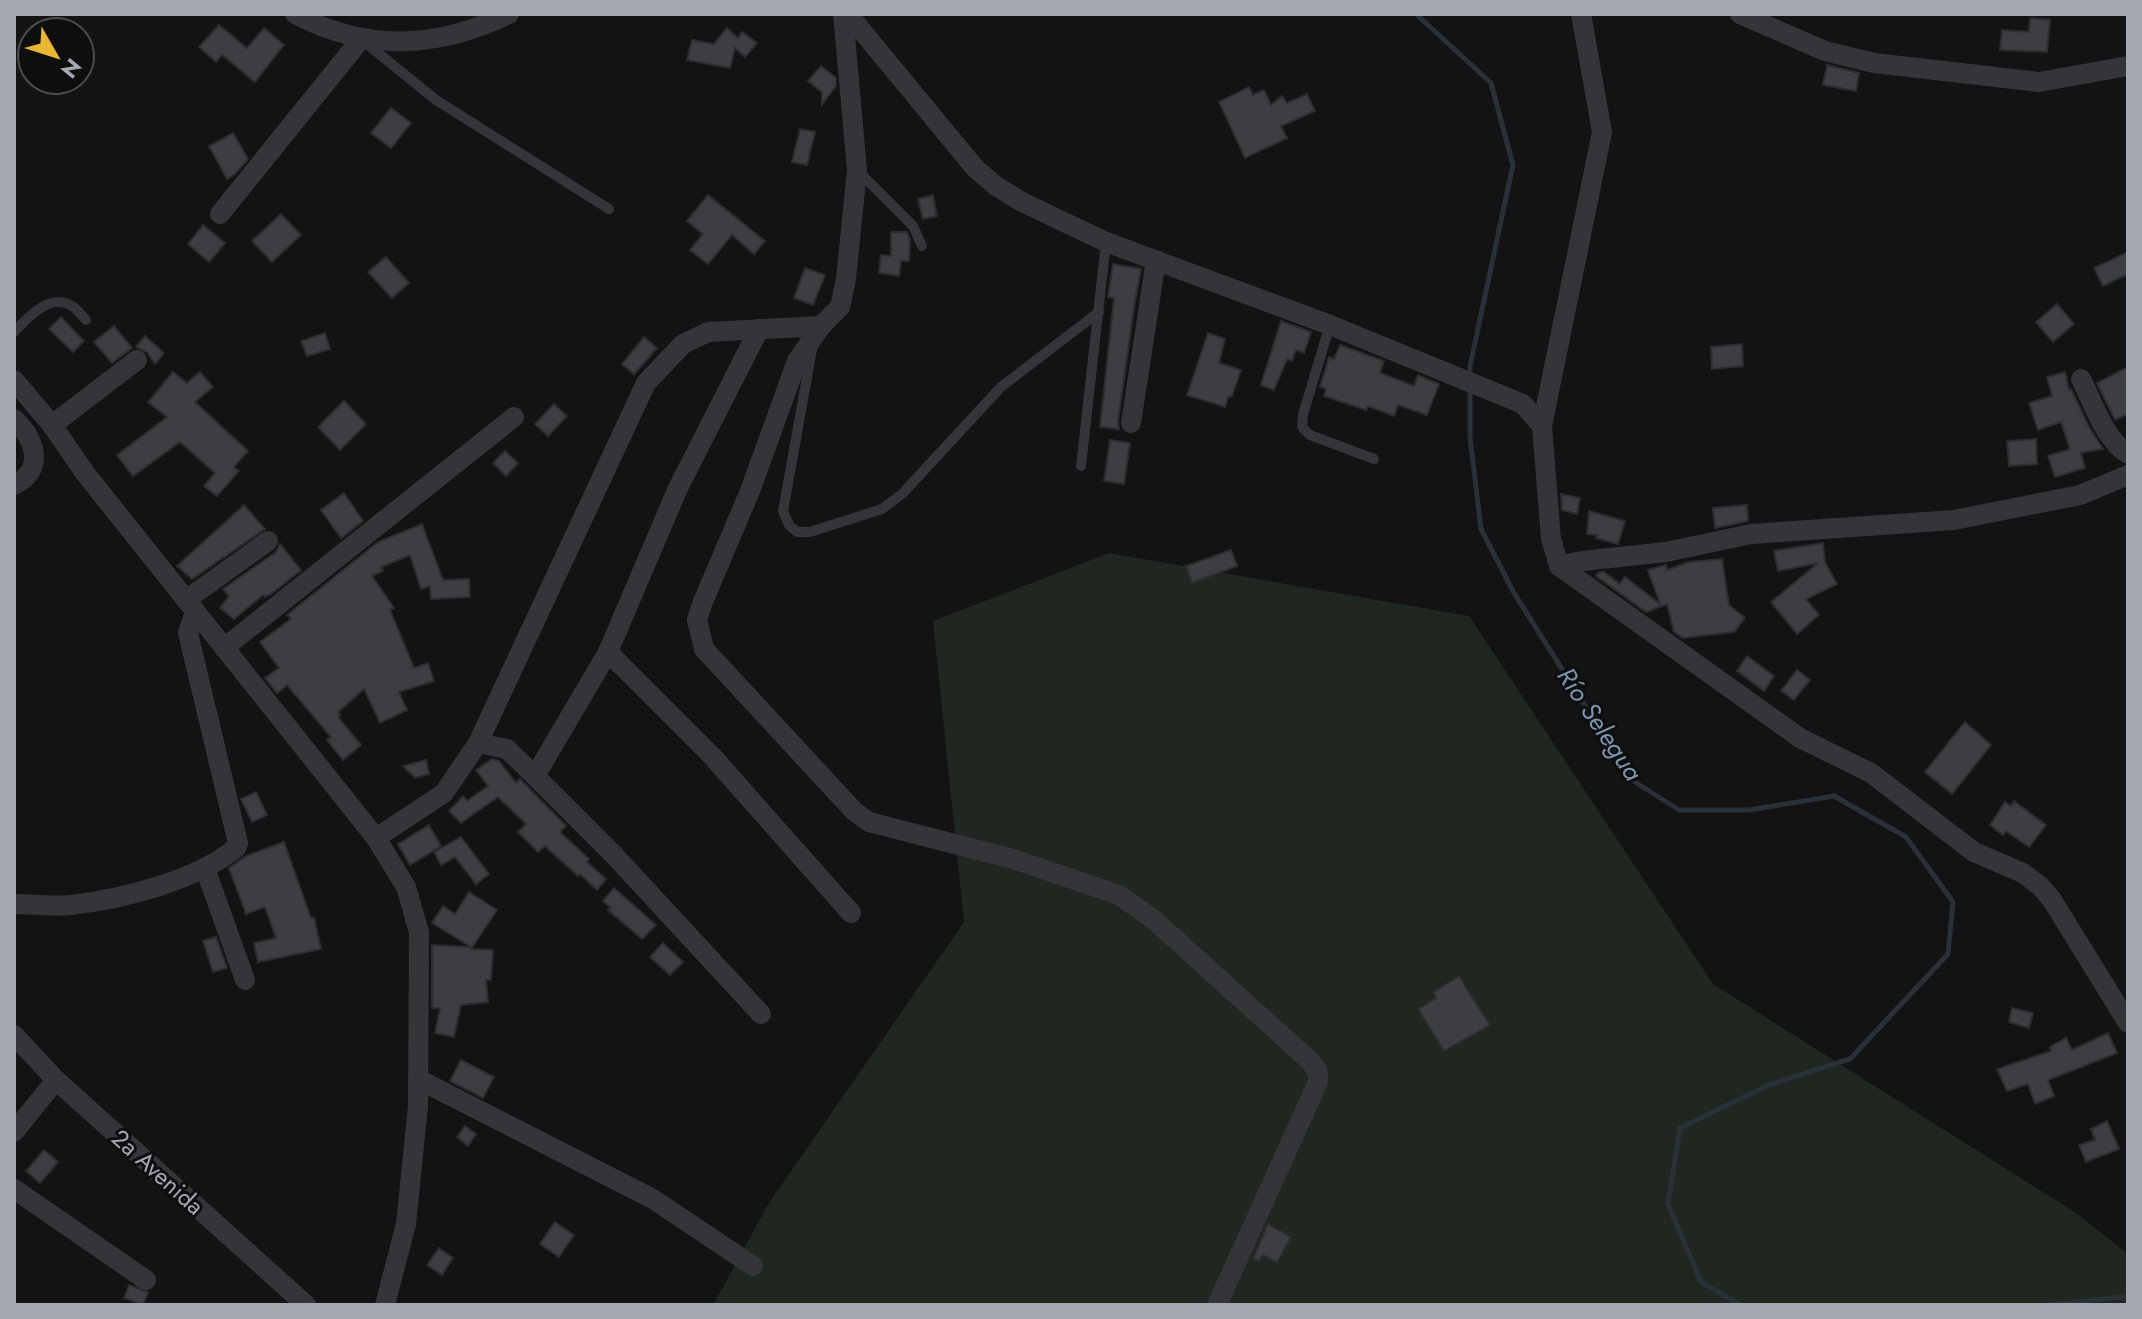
<svg xmlns="http://www.w3.org/2000/svg" width="2142" height="1319" font-family="Jost,sans-serif">
<style>
.green{fill:#1f2720}
.lines{fill:none;stroke-linecap:round;stroke-linejoin:round}
.stream{stroke:#2a3037;stroke-width:5}
.building{fill:#3d3e41;stroke:#2d2d30;stroke-width:2}
.lane{stroke:#343439;stroke-width:10}
.street{stroke:#343439;stroke-width:20}
.labels{text-anchor:middle;dominant-baseline:central;stroke-width:6;stroke-linejoin:round;paint-order:stroke}
.street-label{font-size:24px;fill:#a5a9b4;stroke:#0e0e0f}
.water-label{font-size:26px;font-style:italic;fill:#7d94ae;stroke:#0e0e0f}
</style>
<rect width="100%" height="100%" fill="#131314"/>
<polygon class="green" points="1109,553 1469,616 1713,984 2076,1213 2128,1254 2128,1305 713,1305 769,1203 964,922 933,621"/>
<g class="lines">
<g class="stream">
<polyline points="1416,14 1491,83 1513,165 1470,366 1470,376"/>
<polyline points="1470,386 1470,437 1481,529 1514,593 1632,780 1679,810 1749,810 1834,796 1906,837 1953,902 1948,954 1850,1059 1771,1084 1680,1128 1668,1204 1701,1282 1740,1305"/>
<polyline points="2050,1305 2128,1296"/>
</g>
</g>
<g class="building">
<polygon points="2030,18 2050,20 2047,52 2000,50 2002,30 2029,32"/>
<polygon points="219,25 247,48 264,28 284,45 255,82 222,55 216,62 199,47"/>
<polygon points="727,28 738,38 742,32 757,43 745,57 735,48 730,68 687,60 692,40 714,44"/>
<polygon points="1827,65 1859,73 1856,91 1823,85"/>
<polygon points="821,66 836,78 836,86 822,104 822,92 808,81"/>
<polygon points="1249,87 1253,95 1264,90 1271,105 1282,96 1287,103 1307,94 1315,111 1281,126 1287,138 1245,158 1219,102"/>
<polygon points="391,108 411,123 391,148 371,133"/>
<polygon points="800,129 815,132 807,165 792,162"/>
<polygon points="233,133 248,159 235,174 227,179 209,146"/>
<polygon points="708,195 765,241 754,254 732,235 708,264 690,250 703,234 687,221"/>
<polygon points="933,195 937,216 923,219 918,199"/>
<polygon points="281,214 301,235 272,262 252,241"/>
<polygon points="203,225 225,243 209,262 188,244"/>
<polygon points="891,232 907,232 910,239 909,261 901,261 899,276 879,273 881,255 891,256"/>
<polygon points="2128,252 2128,274 2103,286 2094,268"/>
<polygon points="386,257 409,283 392,298 368,272"/>
<polygon points="1113,264 1141,269 1135,301 1118,421 1119,429 1100,427 1114,298 1108,297"/>
<polygon points="805,268 825,275 813,305 794,298"/>
<polygon points="2057,304 2074,324 2053,342 2036,322"/>
<polygon points="61,317 84,341 73,352 49,329"/>
<polygon points="1281,321 1311,332 1304,353 1296,350 1292,361 1287,359 1274,390 1261,385"/>
<polygon points="114,326 132,348 112,363 94,342"/>
<polygon points="325,333 330,349 307,356 301,341"/>
<polygon points="1208,333 1225,339 1219,363 1241,370 1232,396 1228,397 1225,407 1187,395"/>
<polygon points="145,336 164,353 155,364 147,352 136,347"/>
<polygon points="644,337 657,348 634,374 622,364"/>
<polygon points="1742,344 1743,366 1712,369 1711,347"/>
<polygon points="1340,345 1384,361 1380,373 1414,386 1418,375 1439,384 1427,415 1398,405 1394,416 1368,406 1366,410 1324,396 1326,389 1320,387 1329,357 1334,359"/>
<polygon points="2128,367 2128,414 2115,420 2097,383"/>
<polygon points="173,372 187,383 200,372 213,387 195,402 248,451 234,467 239,471 217,496 204,486 215,473 180,442 133,476 117,455 167,417 148,402"/>
<polygon points="2065,372 2069,390 2071,389 2089,427 2103,449 2081,453 2085,468 2055,477 2048,456 2070,449 2061,422 2038,430 2029,403 2052,396 2047,377"/>
<polygon points="344,401 366,424 340,450 318,427"/>
<polygon points="554,404 567,416 548,436 535,424"/>
<polygon points="2036,439 2037,464 2009,466 2007,441"/>
<polygon points="1110,440 1130,443 1124,484 1104,481"/>
<polygon points="505,451 518,463 506,476 493,463"/>
<polygon points="344,493 363,521 341,538 321,510"/>
<polygon points="1561,494 1580,498 1577,514 1562,510"/>
<polygon points="244,505 265,529 192,579 177,566"/>
<polygon points="1747,505 1748,521 1715,528 1713,508"/>
<polygon points="1589,511 1625,521 1618,544 1596,538 1597,535 1587,534"/>
<polygon points="422,524 443,580 469,579 470,597 431,599 430,586 421,589 410,555 381,567 383,571 372,576 394,608 390,610 414,668 428,663 434,681 399,692 407,710 380,723 364,689 338,712 340,715 338,717 361,745 343,760 327,740 331,737 287,685 277,693 265,678 279,668 260,642 291,619 287,615 378,542"/>
<polygon points="1823,543 1825,562 1837,584 1806,599 1819,615 1797,634 1771,602 1818,563 1778,571 1774,551"/>
<polygon points="280,544 301,570 271,594 265,597 263,595 234,619 220,608 229,596 223,589 276,552"/>
<polygon points="1231,550 1237,566 1192,583 1186,566"/>
<polygon points="1722,559 1729,605 1745,618 1734,632 1683,638 1674,632 1667,604 1646,612 1596,576 1599,572 1604,572 1620,584 1625,577 1660,604 1648,570 1666,565 1667,570 1689,562"/>
<polygon points="1747,656 1774,676 1764,691 1737,671"/>
<polygon points="1797,670 1810,680 1794,700 1781,691"/>
<polygon points="1965,722 1991,745 1952,794 1925,772"/>
<polygon points="492,759 499,761 516,783 520,779 566,826 560,832 589,859 587,862 606,879 597,890 580,874 578,876 545,846 538,852 518,832 526,824 498,797 461,823 449,811 463,796 467,801 488,786 476,770"/>
<polygon points="426,760 429,774 415,778 403,766"/>
<polygon points="256,792 267,815 252,822 241,799"/>
<polygon points="2014,801 2046,825 2029,847 2006,831 2003,835 1990,825 2005,802 2011,806"/>
<polygon points="429,825 441,846 410,865 398,844"/>
<polygon points="461,837 489,874 476,884 455,857 441,865 434,852"/>
<polygon points="284,842 311,918 314,917 321,949 258,962 254,943 276,938 265,907 246,914 229,868 246,856"/>
<polygon points="614,888 656,925 642,939 608,910 611,908 603,901"/>
<polygon points="469,892 497,910 471,949 493,950 491,980 486,980 488,1002 461,1005 454,1037 435,1033 440,1008 432,1008 432,945 471,947 432,923 443,906 455,914"/>
<polygon points="216,937 227,968 213,972 203,941"/>
<polygon points="663,943 683,962 670,975 650,957"/>
<polygon points="1459,976 1490,1025 1444,1051 1418,1009 1436,998 1433,992"/>
<polygon points="2012,1008 2033,1013 2029,1028 2009,1022"/>
<polygon points="2108,1033 2117,1053 2048,1080 2054,1096 2035,1104 2028,1084 2007,1091 1997,1069 2051,1051 2050,1047 2066,1038 2072,1050"/>
<polygon points="461,1060 494,1077 483,1098 450,1081"/>
<polygon points="2107,1121 2119,1149 2086,1162 2079,1145 2095,1140 2091,1129"/>
<polygon points="465,1126 476,1134 468,1146 457,1137"/>
<polygon points="44,1150 58,1162 40,1183 26,1171"/>
<polygon points="555,1222 574,1235 559,1257 540,1244"/>
<polygon points="1268,1224 1291,1237 1277,1263 1263,1255 1259,1261 1253,1258"/>
<polygon points="439,1248 453,1258 442,1275 427,1265"/>
<polygon points="129,1285 148,1292 143,1305 124,1298"/>
</g>
<g class="lines">
<g class="lane">
<polyline points="367,44 436,100 609,209"/>
<polyline points="859,172 913,226 922,246"/>
<polyline points="1330,325 1303,414 1302,427 1310,435 1374,459"/>
<path d="M14,332C27,318 50,292 72,306C77,309 82,316 86,320"/>
<polyline points="813,344 783,511 789,525 797,532 810,532 882,509 902,494 1001,387 1099,312"/>
<polyline points="1081,466 1106,242"/>
</g>
<g class="street">
<path d="M295,14C367,52 436,49 509,14"/>
<polyline points="848,14 975,168 996,186 1022,202 1106,242 1330,325 1523,404 1542,426 1551,539 1559,566 1582,561 1666,552 1751,534 1954,520 2080,495 2128,475"/>
<polyline points="1740,14 1825,51 1874,63 2039,82 2128,66"/>
<polyline points="220,214 361,39"/>
<polyline points="821,326 797,361 750,491 702,604 697,620 704,649 854,811 869,822 1013,859 1119,895 1153,919 1310,1061 1318,1072 1318,1082 1217,1305"/>
<path d="M2081,379C2093,403 2105,440 2128,454"/>
<polyline points="14,380 52,425 85,473 376,838 406,887 419,932 418,1106 406,1224 385,1305"/>
<path d="M14,419C35,439 46,470 14,485"/>
<polyline points="1131,423 1156,260"/>
<polyline points="52,425 137,360"/>
<polyline points="1542,426 1602,132 1581,14"/>
<polyline points="1559,566 1800,738 1871,773 1974,852 2023,873 2041,887 2052,900 2128,1023"/>
<polyline points="186,600 268,541"/>
<polyline points="224,648 514,417"/>
<polyline points="608,652 712,756 851,913"/>
<polyline points="478,743 507,749 535,776 614,855 761,1014"/>
<polyline points="535,776 608,652 678,488 759,329"/>
<polyline points="376,838 444,793 478,743 646,383 683,344 708,332 821,326 840,307 846,279 857,170 843,14"/>
<polyline points="205,868 245,980"/>
<path d="M14,904C32,904 52,907 71,905C122,899 195,881 236,848L238,843L188,633L195,612"/>
<polyline points="14,1035 56,1080 306,1305"/>
<polyline points="418,1079 653,1199 753,1266"/>
<polyline points="14,1132 56,1080"/>
<polyline points="14,1189 146,1280"/>
</g>
</g>
<g class="labels">
<g class="street-label">
<text transform="translate(158 1172) rotate(42)">2a Avenida</text>
</g>
<g class="water-label">
<text transform="translate(1600 724) rotate(56)">Río Selegua</text>
</g>
</g>
<rect width="2142" height="1319" fill="none" stroke="#a5a9b4" stroke-width="32"/>
<g transform="translate(56 56) rotate(129)"><circle r="38" fill="#0e0e0f" stroke="#4a4c51" stroke-width="2"/>
<path d="M0-6L14 30L0 20L-14 30Z" fill="#eab735"/>
<text y="-12" font-size="22" font-weight="bold" text-anchor="middle" fill="#a5a9b4">N</text>
</g>
</svg>
